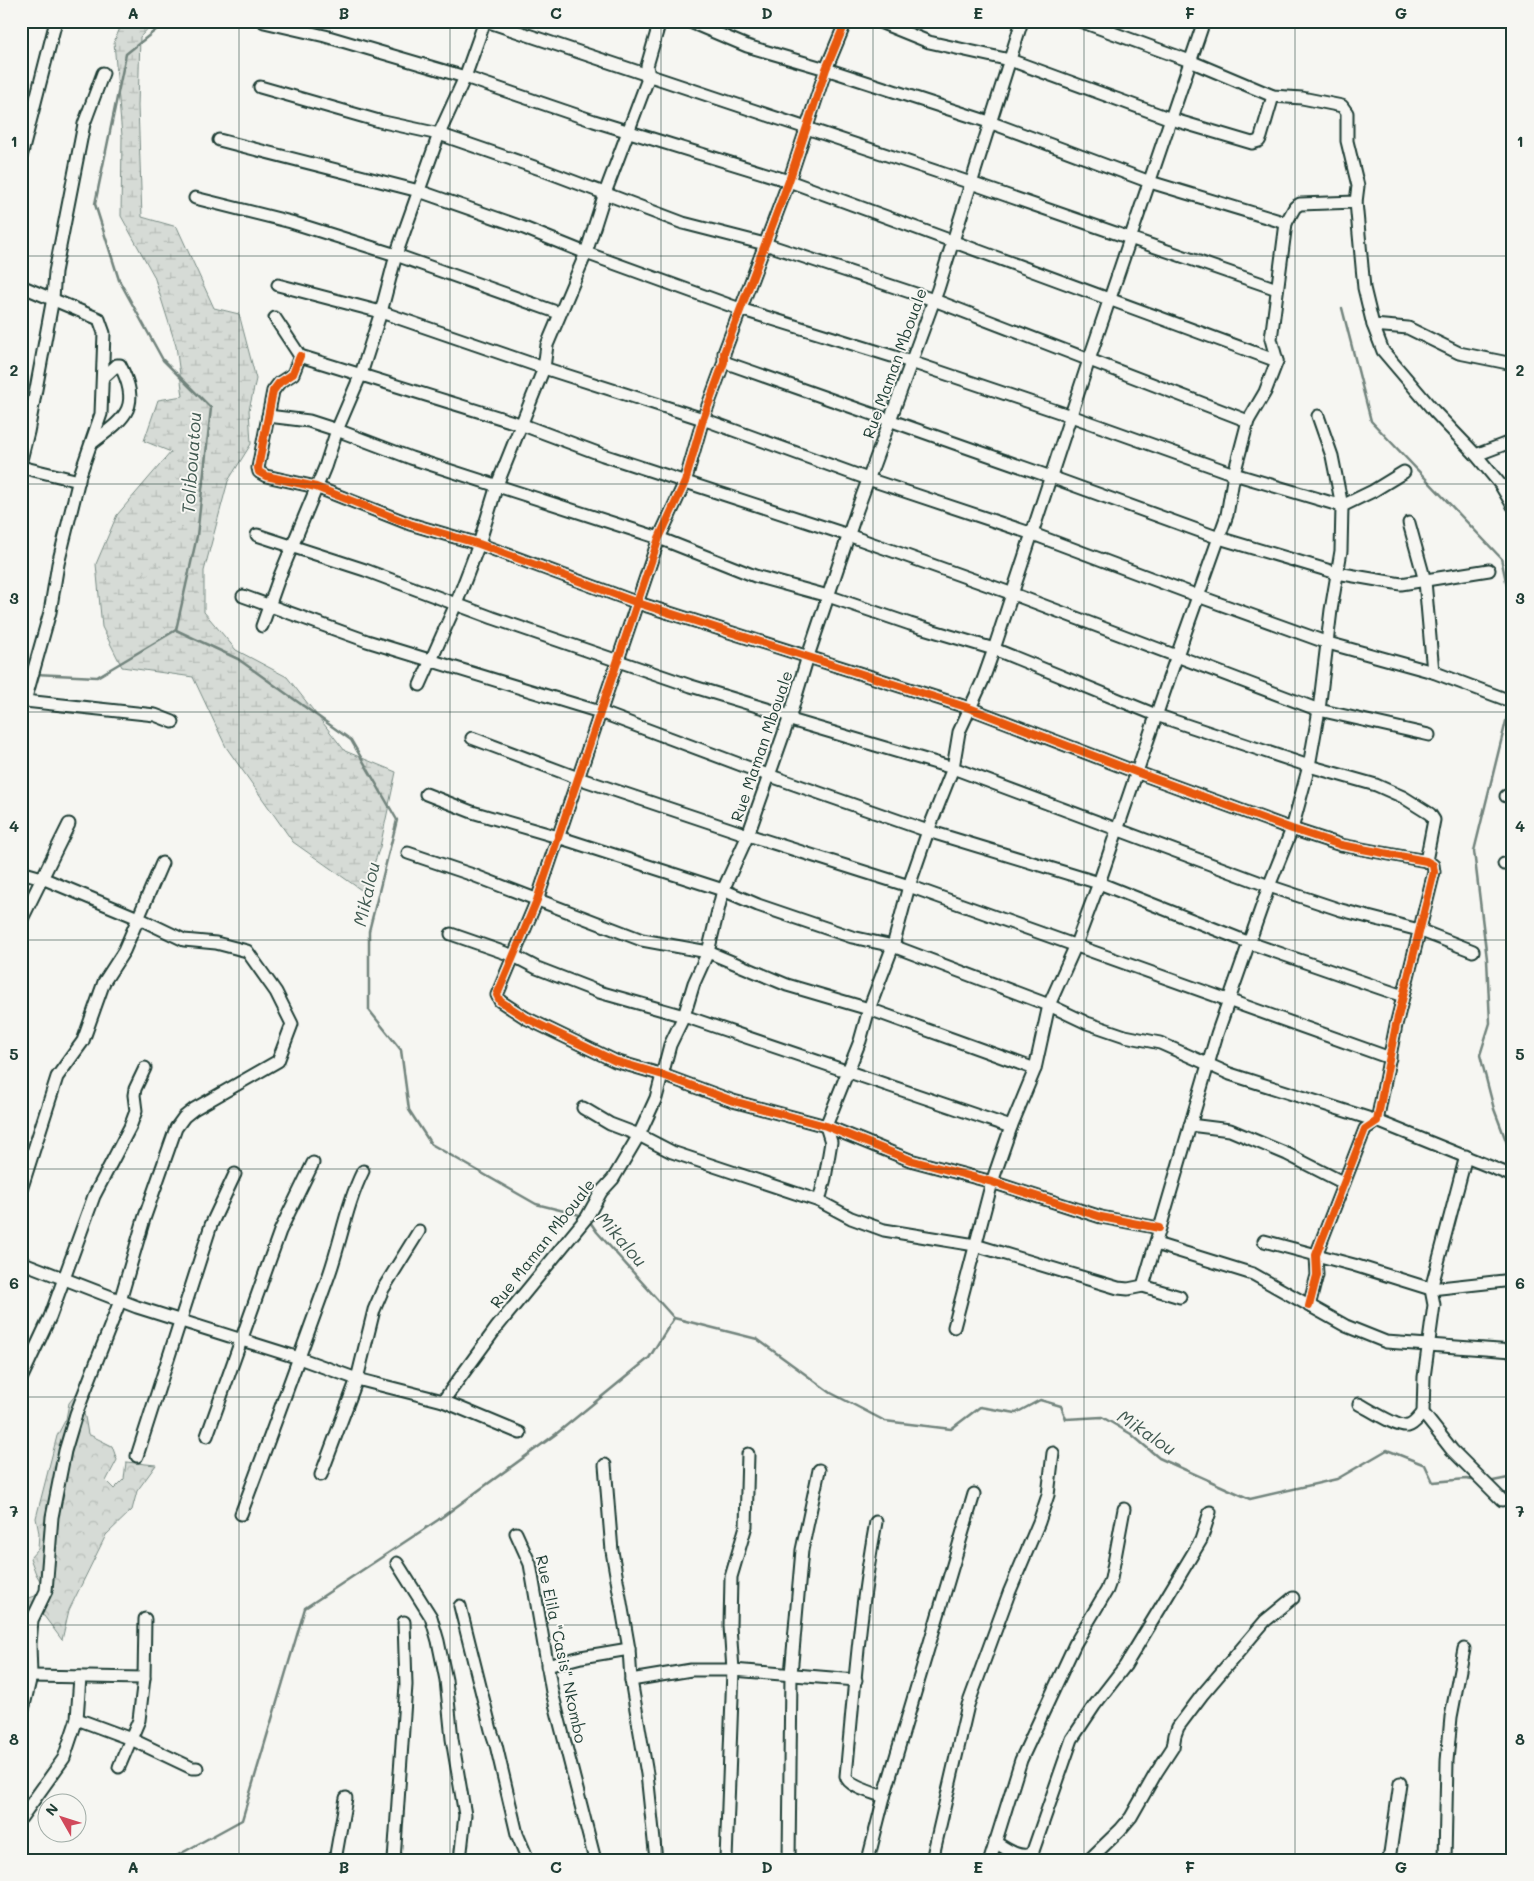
<svg xmlns="http://www.w3.org/2000/svg" width="1534" height="1881" font-family="Mali,sans-serif">
<style>
.forest{fill:url(#forest-crowns);stroke:#7a8c85}
.wetland{fill:url(#wetland-marsh);stroke:#7a8c85}
.lines{fill:none;stroke-linecap:round;stroke-linejoin:round}
.stream{stroke:#72847d;stroke-width:2.5}
.minor-casing{stroke:#1f3d34;stroke-width:15}
.minor{stroke:#f6f6f2;stroke-width:11}
.cycleway-casing{stroke:#f6f6f2;stroke-width:11}
.cycleway{stroke:#e8590c;stroke-width:8}
.grid{fill:none;stroke:#1f3d34;stroke-width:1;stroke-opacity:0.55}
.labels{text-anchor:middle;dominant-baseline:central;stroke-width:4;stroke-linejoin:round;paint-order:stroke}
.street-label{font-size:16px;fill:#1f3d34;stroke:#f6f6f2}
.water-label{font-size:18px;font-style:italic;fill:#425a52;stroke:#f6f6f2}
.neatline{fill:none;stroke:#1f3d34;stroke-width:2}
.grid-label{font-size:16px;text-anchor:middle;font-weight:bold;fill:#1f3d34}
</style>
<defs>
<pattern id="forest-crowns" width="20" height="18" patternUnits="userSpaceOnUse" patternTransform="scale(1.25)"><rect width="20" height="18" fill="#d6dbd6"/><path d="M2 6a3 3 0 1 1 6 0M12 15a3 3 0 1 1 6 0" fill="none" stroke="#b7bdb8"/></pattern>
<pattern id="wetland-marsh" width="20" height="14" patternUnits="userSpaceOnUse" patternTransform="scale(1.25)"><rect width="20" height="14" fill="#d6dbd6"/><path d="M1 5h8M5 5V1M11 12h8M15 12V8" fill="none" stroke="#b7bdb8"/></pattern>
</defs>
<rect width="100%" height="100%" fill="#f6f6f2"/>
<filter id="ink" filterUnits="userSpaceOnUse"><feTurbulence type="fractalNoise" baseFrequency=".02" numOctaves="2"/><feDisplacementMap in="SourceGraphic" scale="10" xChannelSelector="R" yChannelSelector="G"/><feConvolveMatrix kernelMatrix="1 2 1 2 8 2 1 2 1" color-interpolation-filters="sRGB"/></filter>
<g filter="url(#ink)">
<polygon class="forest" points="77,1393 85,1417 88,1434 112,1446 117,1460 106,1481 114,1489 124,1479 126,1462 156,1465 137,1491 132,1510 106,1535 69,1610 62,1640 44,1616 28,1612 21,1606 21,1601 35,1596 43,1586 36,1574 30,1558 38,1549 39,1533 36,1518 57,1436 66,1419 69,1403"/>
<polygon class="wetland" points="123,21 155,21 140,37 138,106 142,217 177,227 214,308 239,314 256,379 249,410 251,444 228,481 204,571 204,612 236,650 287,677 345,751 396,772 380,847 364,892 293,842 226,747 193,677 122,667 102,627 96,564 117,515 171,452 144,441 158,400 183,396 176,346 154,276 121,216 122,136 114,42"/>
<g class="lines">
<g class="stream">
<polyline points="167,21 126,54 95,204 119,280 163,360 211,408 197,536 176,630"/>
<polyline points="1342,308 1371,421 1501,558 1513,613"/>
<polyline points="176,630 238,659 351,740 397,820 369,931 369,1010 401,1050 409,1110 431,1144 536,1204 584,1216"/>
<polyline points="21,669 30,673"/>
<polyline points="35,674 97,677 176,630"/>
<polyline points="1511,697 1513,666"/>
<polyline points="1510,705 1474,851 1487,959 1490,1023 1480,1055 1494,1109 1513,1159"/>
<polyline points="588,1219 597,1232 674,1318 757,1339 831,1393 885,1421 951,1429 980,1407 1016,1413 1040,1400 1061,1406 1066,1419 1102,1417 1131,1434 1159,1458 1250,1499 1337,1479 1387,1450 1425,1465 1433,1482 1466,1479 1478,1481"/>
<polyline points="1488,1482 1513,1477"/>
<polyline points="169,1860 242,1820 305,1608 438,1520 556,1434 649,1358 674,1318"/>
</g>
<defs>
<g id="minor">
<polyline points="486,21 971,183 1277,289"/>
<polyline points="688,21 747,46 826,69 992,123 1150,182 1286,223 1295,207 1300,204 1356,202 1358,186 1347,141 1347,113 1342,106 1302,98 1273,96 1190,61 1080,21"/>
<polyline points="846,21 826,69 789,181 724,353 724,362 703,419 685,482 659,538 537,900 497,995 500,1001 526,1018 615,1061 663,1075 733,1101 826,1126 910,1160 992,1182 1101,1217 1159,1228"/>
<polyline points="877,21 929,42 1010,60 1171,119 1252,143 1259,141 1261,137 1273,96"/>
<polyline points="264,22 325,36 465,77 594,121 789,181 1277,361"/>
<polyline points="260,87 379,121 439,134 543,170 683,223 765,244 934,300 1248,421"/>
<polyline points="219,140 419,191 519,226 586,253 740,309 911,362 1071,416 1234,474 1342,506 1373,491 1404,472"/>
<polyline points="21,157 56,21"/>
<polyline points="195,198 291,222 396,255 559,313"/>
<polyline points="1356,202 1364,288 1373,325 1383,351 1434,411 1476,455 1500,484 1513,506"/>
<polyline points="278,285 381,312 544,368 703,419 868,479 1033,534 1198,596 1328,643 1433,672 1513,702"/>
<polyline points="21,286 99,319 104,333 101,414 80,475 58,564 50,612 25,701"/>
<polyline points="275,318 300,356 523,425 603,455 848,535 1013,594 1319,710 1429,735"/>
<polyline points="1373,325 1408,328 1459,353 1513,364"/>
<polyline points="300,356 293,374 279,383 273,391 258,468 259,472 266,476 316,487 410,524 479,544 638,603 969,708 1136,772 1292,829 1341,845 1426,861 1433,865 1434,872 1396,1025 1377,1121 1365,1129 1316,1255 1317,1275 1309,1306"/>
<polyline points="724,362 1051,477 1219,538 1337,573 1401,584 1489,570"/>
<polyline points="268,416 309,421 337,430 411,458 659,538 755,576 828,596 910,624 994,649 1156,715 1309,766 1376,785 1403,797 1430,814 1434,820 1426,861"/>
<path d="M92,443C125,418 142,408 120,365H117L103,378"/>
<polyline points="1476,455 1513,441"/>
<polyline points="21,460 28,432 53,298 55,272 84,124 103,73"/>
<polyline points="21,467 79,481"/>
<polyline points="1409,523 1425,581 1433,672"/>
<polyline points="257,535 365,570 493,618 691,686 790,716 794,721 953,768 1269,886 1341,910 1419,930 1473,951"/>
<polyline points="243,596 367,641 600,712 768,775 928,831 1099,883 1250,943 1403,996"/>
<polyline points="262,626 279,578 325,467 337,430 361,374 381,312 396,255 439,134 465,77 485,21"/>
<polyline points="420,685 456,604 479,544 497,485 544,368 547,345 586,253 605,193 649,76 647,66 660,21"/>
<polyline points="21,699 25,701 155,715 173,722"/>
<polyline points="472,738 578,778 748,835 909,886 1390,1058"/>
<polyline points="426,794 472,812 558,837 723,890 758,905 852,937 893,946 1049,1005 1087,1023 1125,1036 1160,1043 1230,1074 1377,1121 1513,1176"/>
<polyline points="1506,796 1513,798"/>
<polyline points="408,853 473,875 642,940 708,952 787,985 869,1009 1035,1069"/>
<polyline points="1504,864 1513,864"/>
<polyline points="21,872 42,878 138,918 184,940 216,943 247,951 276,992 292,1024 278,1061 194,1109 184,1117 176,1128 144,1219 120,1301 76,1414 65,1451 52,1517 46,1591 32,1620 30,1644 31,1676 21,1718"/>
<polyline points="21,921 69,824"/>
<polyline points="451,934 514,956 537,968 599,992 684,1016 1011,1127"/>
<polyline points="583,1108 610,1124 639,1135 672,1152 819,1201 851,1218 884,1230 975,1245 1118,1288 1128,1289 1143,1286 1180,1297"/>
<polyline points="1190,1125 1230,1130 1287,1154 1344,1183"/>
<polyline points="1466,1156 1431,1289 1434,1305 1424,1377 1423,1413 1452,1450 1502,1500"/>
<polyline points="21,1190 57,1077 83,1041 104,982 124,951 162,863"/>
<polyline points="819,1201 825,1178 831,1142 826,1126 860,1041 869,1009 893,946 909,886 928,831 953,768 959,732 983,680 994,649 1091,354 1204,21"/>
<polyline points="1264,1241 1354,1265 1431,1289 1513,1280"/>
<polyline points="1156,1244 1253,1274 1346,1326 1386,1342 1513,1351"/>
<polyline points="21,1262 137,1307 299,1358 357,1379 443,1401 520,1433"/>
<polyline points="1143,1286 1217,1034 1269,886 1292,829 1309,766 1319,710 1331,610 1341,551 1342,506 1332,456 1318,416"/>
<polyline points="954,1327 992,1182 1011,1127 1035,1069 1049,1005 1075,947 1099,883 1169,678 1227,515 1234,474 1248,421 1265,392 1277,361 1271,339 1286,223"/>
<polyline points="21,1379 50,1317 94,1196 130,1127 136,1111 134,1095 135,1089 145,1068"/>
<polyline points="443,1401 497,1327 587,1217 601,1192 613,1179 639,1135 656,1098 670,1045 684,1016 694,983 708,952 723,890 748,835 790,716 808,656 857,510 938,289 1022,21"/>
<path d="M1359,1404C1369,1409 1397,1428 1408,1426C1414,1425 1419,1417 1423,1413"/>
<polyline points="207,1436 280,1231 313,1163"/>
<polyline points="137,1456 211,1225 235,1174"/>
<polyline points="605,1465 612,1551 629,1649 631,1680 647,1774 656,1860"/>
<polyline points="321,1475 357,1379 374,1310 383,1289 419,1231"/>
<path d="M241,1514C271,1435 300,1355 329,1275C341,1241 347,1203 363,1171"/>
<path d="M876,1522C860,1606 854,1692 846,1776C848,1787 875,1793 884,1797"/>
<polyline points="516,1533 530,1564 552,1692 595,1860"/>
<polyline points="397,1563 431,1617 438,1641 446,1680 452,1739 465,1815 460,1860"/>
<polyline points="460,1606 491,1730 496,1745 517,1834 528,1860"/>
<polyline points="547,1666 581,1657 629,1649"/>
<polyline points="31,1676 144,1678"/>
<polyline points="631,1680 691,1670 733,1670 856,1680"/>
<polyline points="77,1719 131,1739 192,1768 197,1768"/>
<polyline points="119,1767 139,1720 144,1678 145,1619"/>
<polyline points="21,1818 64,1758 77,1719 80,1677"/>
<path d="M995,1842C1005,1848 1019,1859 1031,1854L1033,1851L1072,1739L1094,1706L1125,1666L1162,1605L1201,1540L1210,1512"/>
<polyline points="335,1860 346,1798"/>
<polyline points="394,1860 406,1685 404,1622"/>
<polyline points="726,1860 733,1670 730,1626 731,1577 746,1526 748,1454"/>
<polyline points="789,1860 791,1674 802,1550 819,1470"/>
<polyline points="868,1860 884,1797 974,1494"/>
<polyline points="932,1860 968,1705 1009,1593 1039,1522 1048,1495 1053,1453"/>
<polyline points="990,1860 1021,1760 1075,1644 1107,1590 1111,1579 1124,1509"/>
<polyline points="1089,1860 1120,1830 1131,1817 1156,1773 1173,1747 1175,1735 1178,1727 1202,1695 1265,1621 1293,1598"/>
<polyline points="1389,1860 1400,1783"/>
<polyline points="1445,1860 1447,1761 1451,1717 1464,1649"/>
</g>
</defs>
<use href="#minor" class="minor-casing"/>
<use href="#minor" class="minor"/>
<defs>
<g id="cycleway">
<polyline points="846,21 826,69 789,181 724,353 724,362 703,419 685,482 659,538 537,900 497,995 500,1001 526,1018 615,1061 663,1075 733,1101 826,1126 910,1160 992,1182 1101,1217 1159,1228"/>
<polyline points="300,356 293,374 279,383 273,391 258,468 259,472 266,476 316,487 410,524 479,544 638,603 969,708 1136,772 1292,829 1341,845 1426,861 1433,865 1434,872 1396,1025 1377,1121 1365,1129 1316,1255 1317,1275 1309,1306"/>
</g>
</defs>
<use href="#cycleway" class="cycleway-casing"/>
<use href="#cycleway" class="cycleway"/>
</g>
</g>
<path class="grid" d="M239,21V1860M450,21V1860M661,21V1860M873,21V1860M1084,21V1860M1295,21V1860M21,256H1513M21,484H1513M21,712H1513M21,940H1513M21,1169H1513M21,1397H1513M21,1625H1513"/>
<g class="labels">
<g class="street-label">
<text transform="translate(894 363) rotate(-70)">Rue Maman Mbouale</text>
<text transform="translate(761 746) rotate(-71)">Rue Maman Mbouale</text>
<text transform="translate(542 1243) rotate(-52)">Rue Maman Mbouale</text>
<text transform="translate(562 1649) rotate(78)">Rue Elila "Casis" Nkombo</text>
</g>
<g class="water-label">
<text transform="translate(191 463) rotate(-86)">Tolibouatou</text>
<text transform="translate(366 894) rotate(-77)">Mikalou</text>
<text transform="translate(622 1239) rotate(49)">Mikalou</text>
<text transform="translate(1147 1432) rotate(34)">Mikalou</text>
</g>
</g>
<rect width="1534" height="1881" fill="none" stroke="#f6f6f2" stroke-width="55"/>
<g transform="translate(62 1818) rotate(309)"><circle r="24" fill="#f6f6f2" stroke="#a0aca6"/>
<path d="M0-4L9 19L0 12L-9 19Z" fill="#d1495b"/>
<text y="-8" font-size="14" font-weight="bold" text-anchor="middle" fill="#1f3d34">N</text>
</g>
<rect x="28" y="28" width="1478" height="1826" class="neatline"/>
<g class="grid-label">
<text x="133" y="19">A</text>
<text x="344" y="19">B</text>
<text x="556" y="19">C</text>
<text x="767" y="19">D</text>
<text x="978" y="19">E</text>
<text x="1190" y="19">F</text>
<text x="1401" y="19">G</text>
<text x="14" y="147">1</text>
<text x="1520" y="147">1</text>
<text x="14" y="376">2</text>
<text x="1520" y="376">2</text>
<text x="14" y="604">3</text>
<text x="1520" y="604">3</text>
<text x="14" y="832">4</text>
<text x="1520" y="832">4</text>
<text x="14" y="1060">5</text>
<text x="1520" y="1060">5</text>
<text x="14" y="1289">6</text>
<text x="1520" y="1289">6</text>
<text x="14" y="1517">7</text>
<text x="1520" y="1517">7</text>
<text x="14" y="1745">8</text>
<text x="1520" y="1745">8</text>
<text x="133" y="1873">A</text>
<text x="344" y="1873">B</text>
<text x="556" y="1873">C</text>
<text x="767" y="1873">D</text>
<text x="978" y="1873">E</text>
<text x="1190" y="1873">F</text>
<text x="1401" y="1873">G</text>
</g>
</svg>
